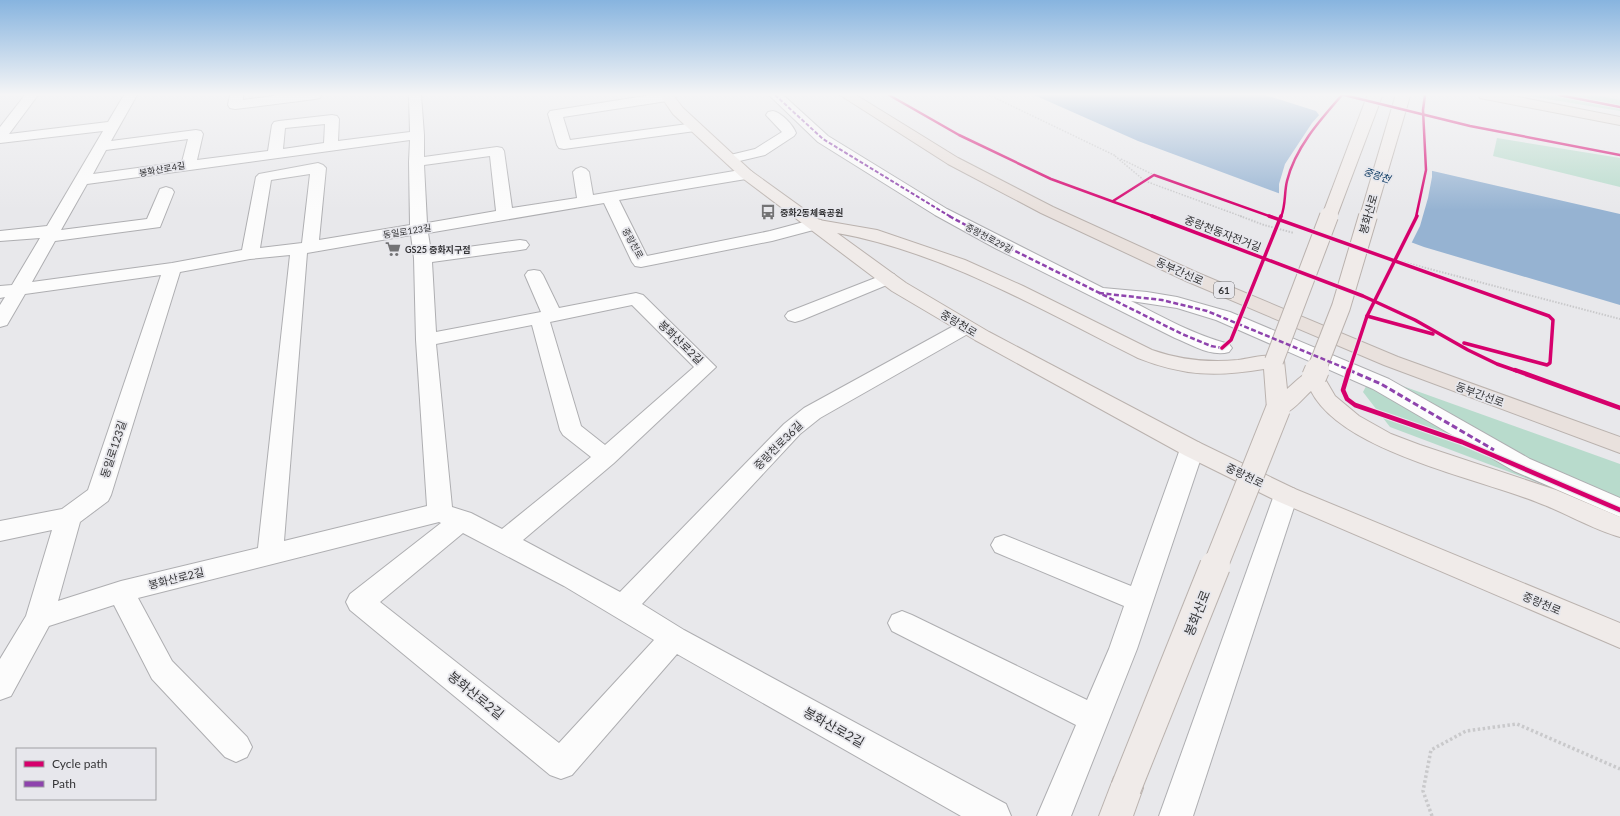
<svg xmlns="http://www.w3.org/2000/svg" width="1620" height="816" font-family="Lato,'Noto Sans KR',sans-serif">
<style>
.green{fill:#b8dbcc}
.water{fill:#96b3d2}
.pier{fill:#e8e8eb}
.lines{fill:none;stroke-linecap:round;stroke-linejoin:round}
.minor-casing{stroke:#aeaeb1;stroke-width:2}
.major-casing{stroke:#bab2ae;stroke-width:2}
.highway-casing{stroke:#bab2ae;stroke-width:2}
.path-far2{stroke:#c9c9cb;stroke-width:1.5;stroke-dasharray:1.5 1.5;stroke-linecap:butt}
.path-far1{stroke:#c9c9cb;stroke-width:2;stroke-dasharray:1.5 1.5;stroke-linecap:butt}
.path{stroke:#c9c9cb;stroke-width:3.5;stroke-dasharray:2.5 2.5;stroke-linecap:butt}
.minor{fill:#fcfcfc;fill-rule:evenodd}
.major{fill:#f0ebe9;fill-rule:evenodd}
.highway{fill:#e9e1dd;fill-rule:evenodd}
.major-bridge-far3-casing{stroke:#bab2ae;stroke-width:16;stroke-linecap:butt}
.major-bridge-far2-casing{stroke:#bab2ae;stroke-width:20;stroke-linecap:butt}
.major-bridge-far1-casing{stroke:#bab2ae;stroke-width:26;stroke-linecap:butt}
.major-bridge-casing{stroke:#bab2ae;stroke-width:32;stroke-linecap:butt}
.major-bridge-far3{stroke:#f0ebe9;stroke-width:14}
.major-bridge-far2{stroke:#f0ebe9;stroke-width:18}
.major-bridge-far1{stroke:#f0ebe9;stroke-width:24}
.major-bridge{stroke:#f0ebe9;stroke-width:30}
.quiet-far2{stroke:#8e44ad;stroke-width:2;stroke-dasharray:4 2;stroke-linecap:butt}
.quiet-far1{stroke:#8e44ad;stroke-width:2.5;stroke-dasharray:5 2.5;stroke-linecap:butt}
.quiet{stroke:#8e44ad;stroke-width:3;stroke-dasharray:6 3;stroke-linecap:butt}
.cycleway-far2-casing{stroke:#e7e7ec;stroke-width:4}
.cycleway-far1-casing{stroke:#e7e7ec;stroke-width:5.5}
.cycleway-casing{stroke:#e7e7ec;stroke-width:7}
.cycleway-far2{stroke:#d6006c;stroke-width:2.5}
.cycleway-far1{stroke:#d6006c;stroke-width:3.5}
.cycleway{stroke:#d6006c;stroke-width:4.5}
.labels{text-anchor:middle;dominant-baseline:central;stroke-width:3.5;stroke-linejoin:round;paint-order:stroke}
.far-street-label{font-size:9px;fill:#343436;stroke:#e7e7ec}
.far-poi-label{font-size:9px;font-weight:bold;fill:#343436;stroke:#e7e7ec;text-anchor:start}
.far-water-label{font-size:10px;font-style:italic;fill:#06355e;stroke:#e7e7ec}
.shield{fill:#e7e7ec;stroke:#6a6a6d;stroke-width:1}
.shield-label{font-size:10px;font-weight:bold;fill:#343436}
.street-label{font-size:11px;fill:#343436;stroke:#e7e7ec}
.near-street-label{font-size:13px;fill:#343436;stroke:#e7e7ec}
</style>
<rect width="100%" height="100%" fill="#e8e8eb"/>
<g class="green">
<polygon points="1523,95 1597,95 1620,100 1620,111"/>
<polygon points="1497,138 1620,158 1620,187 1493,156"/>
<polygon points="1372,375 1620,464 1620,517 1552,488 1390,427 1363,392"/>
</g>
<polygon class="water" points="1034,95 1265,95 1316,111 1346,151 1620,214 1620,305 1424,247 1138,141"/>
<polygon class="pier" points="1320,114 1347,150 1432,169 1432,177 1428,198 1420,226 1411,244 1279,195 1279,184 1285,164 1312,123"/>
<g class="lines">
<defs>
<g id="minor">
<path d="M25,95H38L9,134L108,122L124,95H137L111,141L196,130L201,131L203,134L197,160L268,151L272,125L274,122L279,121L332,115L337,116L339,119L338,141L410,132L409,95H421L424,135V157L497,147L502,148L504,151L512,208L577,198L573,172L576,169L581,167L586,169L589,172L593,195L746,169L751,171L754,174L751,177L746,179L619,200L647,256L770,231L815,219L821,220L823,224L821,228L772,241L641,267L635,266L632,262L604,203L428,233L431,252L520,240L526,241L529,245L526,249L520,250L432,262L436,332L541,312L525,275L528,271L534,270L540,271L543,275L559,308L636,293L643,295L716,367L614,463L523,540L620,592L784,424L804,408L959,323L966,321L973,323L976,327L973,331L820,418L800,434L642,604L684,630L1006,804L1011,816H961L677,654L572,775L561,779L550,775L350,610L346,602L350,594L441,523L439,522L138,598L172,661L247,737L252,747L247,757L236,762L225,757L152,679L114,605L49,626L11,696L0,700V659L26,616L52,530L0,541V521L62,509L88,490L161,275L25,294L7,325L0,327V305L5,297L0,298V286L12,285L40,238L0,241V231L47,226L103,131L0,143V127ZM325,124L324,143L283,149L285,128ZM188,139L182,162L93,174L106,150ZM410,140L409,162L410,225L319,240L326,168L323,165L318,163L259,174L256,177L242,250L172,263L32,282L55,241L160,227L174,192L172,189L166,187L160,189L147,219L61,230L87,184ZM490,156L496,211L427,223L424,165ZM310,174L302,243L260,248L271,180ZM411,235L414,258L416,340L427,506L284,541L307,253ZM290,255L258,548L121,581L58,601L80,522L108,501L111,495L180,272L250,259ZM632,305L694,367L605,445L581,426L550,322ZM532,325L560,430L563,435L591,457L502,529L471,513L452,507L436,344ZM463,533L564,586L654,640L559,743L380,602Z"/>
<polygon points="230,95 243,95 243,100 280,95 321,95 320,98 315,99 235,109 230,108 228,105"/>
<polygon points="651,95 672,95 673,97 672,100 667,101 563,117 570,140 695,123 700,124 702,127 700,130 695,131 564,149 559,148 557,145 548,114 550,111"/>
<path d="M769,95H783L828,136L947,209L1103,288L1147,292L1177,297L1230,312L1389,379L1530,459L1620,498V517L1514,471L1373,389L1216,320L1177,308L1131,301C1163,317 1194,335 1229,344L1232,348L1229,352C1211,357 1192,345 1175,338L995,248L935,215L818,142Z"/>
<path d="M773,111C782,113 793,125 796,133L794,136L765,155L731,163L726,162L724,159L726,156L755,149L782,132L766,115L768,112Z"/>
<polygon points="888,273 894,274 897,278 894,282 802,320 795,322 788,320 785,316 788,312"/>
<polygon points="1192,441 1200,443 1204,449 1137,649 1071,816 1037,816 1076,725 892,631 888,623 892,615 902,611 912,615 1087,700 1109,649 1124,606 995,552 991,545 995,538 1004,535 1131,586 1180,449 1184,443"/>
<polygon points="1286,486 1295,489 1298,495 1193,816 1159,816 1274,495 1277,489"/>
</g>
<g id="major">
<path d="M660,95H673L683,108L751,171L819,220L877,230L965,260L1023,286L1152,350C1181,360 1208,363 1238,360C1252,358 1268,353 1281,357L1284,361L1287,389C1298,380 1306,368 1321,372L1335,396L1359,416L1391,434L1420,445L1556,490L1620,517V537C1592,529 1566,513 1539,503C1478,478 1342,452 1311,391C1299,402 1288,419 1270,414L1267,409L1264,369C1216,377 1184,376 1138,358C1041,310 944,252 837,233L906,283L989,332L1200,443L1295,489L1620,623V648L1277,501L1184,455L975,340L892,291L741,177L673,114Z"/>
<polygon points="1126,772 1138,777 1143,788 1133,816 1099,816 1114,777"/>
</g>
<g id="highway">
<polygon points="840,95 856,95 958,158 1053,207 1198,273 1398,357 1620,437 1620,453 1384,365 1186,281 1041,213 948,164"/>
<polygon points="1479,95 1508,95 1620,117 1620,125 1485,99 1480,98"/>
</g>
</defs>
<use href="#minor" class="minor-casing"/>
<use href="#major" class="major-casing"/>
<use href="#highway" class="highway-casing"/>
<g class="path-far2">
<polyline points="989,95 1116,156"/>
<polyline points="1115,156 1145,181 1243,217"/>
<polyline points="1121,159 1154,175"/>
</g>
<g class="path-far1">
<polyline points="1240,216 1264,225 1294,233"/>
<polyline points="1384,257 1620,319"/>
</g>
<polyline class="path" points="1432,816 1423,791 1431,750 1466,731 1517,724 1620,769"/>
<use href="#minor" class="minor"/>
<use href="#major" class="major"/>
<use href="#highway" class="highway"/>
<defs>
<g id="major-bridge-far3">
<polyline points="1329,217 1375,95"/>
<polyline points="1367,217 1403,95"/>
</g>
<g id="major-bridge-far2">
<polyline points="1274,361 1329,216"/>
<polyline points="1316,371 1341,307 1368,216"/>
</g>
<g id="major-bridge-far1">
<polyline points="1314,377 1317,370"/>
<polyline points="1215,567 1278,409"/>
</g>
<polyline id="major-bridge" points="1126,788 1215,566"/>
</defs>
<use href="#major-bridge-far3" class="major-bridge-far3-casing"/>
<use href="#major-bridge-far2" class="major-bridge-far2-casing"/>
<use href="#major-bridge-far1" class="major-bridge-far1-casing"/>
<use href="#major-bridge" class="major-bridge-casing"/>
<use href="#major-bridge-far3" class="major-bridge-far3"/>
<use href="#major-bridge-far2" class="major-bridge-far2"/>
<use href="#major-bridge-far1" class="major-bridge-far1"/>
<use href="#major-bridge" class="major-bridge"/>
<polyline class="quiet-far2" points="775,95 823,139 951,217"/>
<g class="quiet-far1">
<polyline points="949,216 1001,244 1182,334 1211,346 1222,348"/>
<polyline points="1099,293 1162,300 1207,311 1352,371"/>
</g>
<polyline class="quiet" points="1349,370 1381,384 1494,450"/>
<defs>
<g id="cycleway-far2">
<polyline points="889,95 959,135 1051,179 1155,217"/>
<polyline points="1344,95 1470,126 1620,155"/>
<polyline points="1559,95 1620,107"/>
<polyline points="1113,201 1154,175 1272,217"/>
<path d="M1281,217C1286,205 1284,193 1287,181C1295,148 1320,120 1342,95"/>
<polyline points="1416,217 1426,170 1423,110 1425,95"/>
</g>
<g id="cycleway-far1">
<polyline points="1152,216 1363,296 1415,320 1468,350 1497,364 1517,371"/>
<polyline points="1269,216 1549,316 1553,320 1550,363 1547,365 1464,343"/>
<polyline points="1367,316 1433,334"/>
<polyline points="1222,348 1231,340 1281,216"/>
<polyline points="1349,371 1367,316 1417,216"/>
</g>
<g id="cycleway">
<polyline points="1349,370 1343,390 1347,399 1355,405 1462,442 1620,510"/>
<polyline points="1515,370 1620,408"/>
</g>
</defs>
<use href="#cycleway-far2" class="cycleway-far2-casing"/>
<use href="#cycleway-far1" class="cycleway-far1-casing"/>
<use href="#cycleway" class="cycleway-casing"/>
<use href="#cycleway-far2" class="cycleway-far2"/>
<use href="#cycleway-far1" class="cycleway-far1"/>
<use href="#cycleway" class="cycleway"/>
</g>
<linearGradient id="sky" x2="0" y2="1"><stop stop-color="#87b4df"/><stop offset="0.45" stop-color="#f5f5f6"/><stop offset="1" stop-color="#f5f5f6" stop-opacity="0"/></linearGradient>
<rect width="1620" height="210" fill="url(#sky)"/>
<defs>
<symbol id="bus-bare" viewBox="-9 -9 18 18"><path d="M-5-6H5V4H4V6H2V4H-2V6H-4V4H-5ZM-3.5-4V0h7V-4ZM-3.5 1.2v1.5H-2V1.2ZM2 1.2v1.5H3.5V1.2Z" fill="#737375" stroke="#e7e7ec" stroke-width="2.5" paint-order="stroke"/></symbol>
<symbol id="supermarket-bare" viewBox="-9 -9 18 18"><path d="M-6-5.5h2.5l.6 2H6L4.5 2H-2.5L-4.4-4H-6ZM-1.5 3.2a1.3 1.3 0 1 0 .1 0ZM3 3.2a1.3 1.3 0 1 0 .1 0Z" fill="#737375" stroke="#e7e7ec" stroke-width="2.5" paint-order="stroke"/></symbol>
</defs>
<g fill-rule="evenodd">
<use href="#bus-bare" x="757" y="201" width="22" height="22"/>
<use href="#supermarket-bare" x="382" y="238" width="22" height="22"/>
</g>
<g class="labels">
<g class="far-street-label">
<text transform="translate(162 169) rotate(-10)">봉화산로4길</text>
<text transform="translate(407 231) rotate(-9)">동일로123길</text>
<text transform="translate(989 238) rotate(28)">중랑천로29길</text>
<text transform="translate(633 243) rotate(61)">중랑천로</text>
</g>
<g class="far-poi-label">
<text x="780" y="212">중화2동체육공원</text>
<text x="405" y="249">GS25 중화지구점</text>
</g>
<g class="far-water-label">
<text transform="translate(1377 175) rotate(18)">중랑천</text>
</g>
<rect class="shield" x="1214" y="282" width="20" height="16" rx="3"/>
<g class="shield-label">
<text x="1224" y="290">61</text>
</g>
<g class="street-label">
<text transform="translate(1368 214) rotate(-74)">봉화산로</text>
<text transform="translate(1223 233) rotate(21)">중랑천동자전거길</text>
<text transform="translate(1180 271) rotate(24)">동부간선로</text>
<text transform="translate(959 323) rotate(31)">중랑천로</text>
<text transform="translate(681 342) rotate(44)">봉화산로2길</text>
<text transform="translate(1480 394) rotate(20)">동부간선로</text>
<text transform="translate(778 445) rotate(-45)">중랑천로36길</text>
<text transform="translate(113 449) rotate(-72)">동일로123길</text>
<text transform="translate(1245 475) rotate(26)">중랑천로</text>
<text transform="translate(176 578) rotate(-14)">봉화산로2길</text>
<text transform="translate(1542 603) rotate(23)">중랑천로</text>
</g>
<g class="near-street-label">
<text transform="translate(1197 613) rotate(-68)">봉화산로</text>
<text transform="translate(476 695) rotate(39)">봉화산로2길</text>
<text transform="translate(834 727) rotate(29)">봉화산로2길</text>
</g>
</g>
<rect x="16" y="748" width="140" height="52" fill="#e7e7ec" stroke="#9f9fa3"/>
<rect x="24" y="761" width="20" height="6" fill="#d6006c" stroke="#9f9fa3"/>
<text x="52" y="768" font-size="12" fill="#343436">Cycle path</text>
<rect x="24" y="781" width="20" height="6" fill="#8e44ad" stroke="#9f9fa3"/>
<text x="52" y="788" font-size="12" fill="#343436">Path</text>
</svg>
